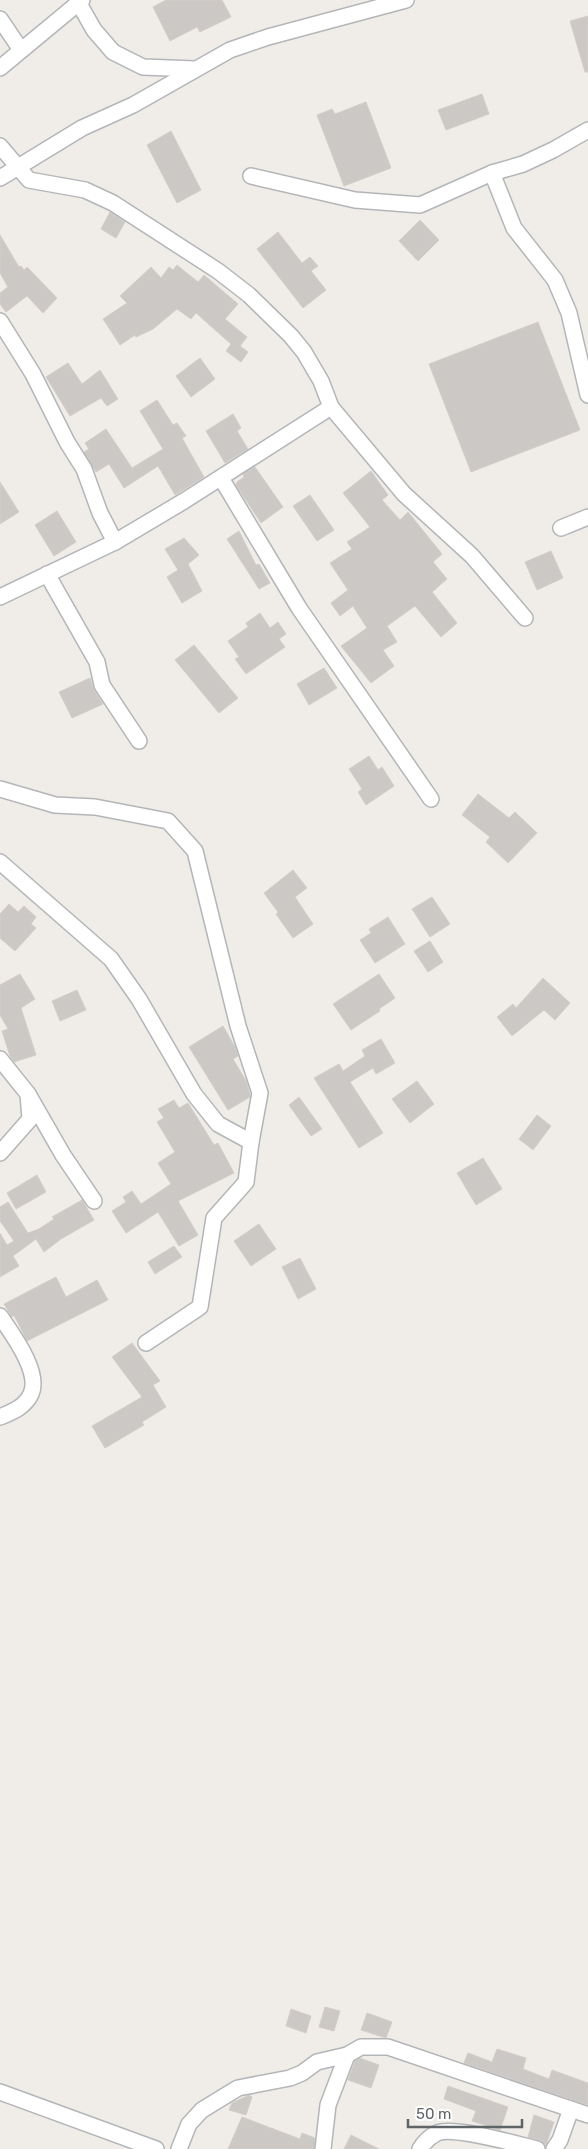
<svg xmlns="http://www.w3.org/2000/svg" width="588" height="2149" font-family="Rubik,sans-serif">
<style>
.building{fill:#ccc8c5;stroke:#d4cec7}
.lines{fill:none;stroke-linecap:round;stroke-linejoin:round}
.minor-casing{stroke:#b3b6b9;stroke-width:18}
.minor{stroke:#fff;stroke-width:15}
</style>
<rect width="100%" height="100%" fill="#f0ede8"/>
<g class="building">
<polygon points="166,0 222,0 231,17 200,32 197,27 170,41 153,7"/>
<polygon points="588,16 588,72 585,72 570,21"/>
<polygon points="482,94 489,114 446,130 438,110"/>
<polygon points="366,102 391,168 344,186 317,115 332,109 335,114"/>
<polygon points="171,131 201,190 177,203 147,145"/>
<polygon points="110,212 125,222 116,238 101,229"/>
<polygon points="420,220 439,240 418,261 399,241"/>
<polygon points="278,232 302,263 310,257 318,266 311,271 326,290 303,308 257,249"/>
<polygon points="0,235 19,267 21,266 24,270 27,267 57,298 43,313 27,296 6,312 0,304 0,293 8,287 0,273"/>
<polygon points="177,265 198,282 204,275 238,304 225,319 247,337 240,346 248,352 241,362 226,351 231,344 196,313 191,319 177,309 153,329 136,337 135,335 120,345 103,319 127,303 120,296 151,267 161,278 169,267 173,270"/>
<polygon points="538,322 580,430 471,472 429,364"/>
<polygon points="200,358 215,379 191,397 176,376"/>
<polygon points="68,363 82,384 100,370 118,399 107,406 101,398 70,416 46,377"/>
<polygon points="157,400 173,425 177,423 186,436 182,438 204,477 175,495 158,466 124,488 109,464 96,472 84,452 89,449 85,443 106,429 132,468 163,449 140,411"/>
<polygon points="233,414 241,428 237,431 248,449 225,463 206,431"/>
<polygon points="255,467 283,507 261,523 236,485 237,482 244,477 243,474"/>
<polygon points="371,471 388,495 382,500 400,520 408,512 442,554 433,562 447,579 432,592 457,623 441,637 415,606 387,626 397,642 383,650 394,666 371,683 341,646 367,628 353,606 340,616 331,603 348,590 330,563 352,549 347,542 370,527 343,493"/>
<polygon points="0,482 19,512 0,524"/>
<polygon points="310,495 334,530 317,541 293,506"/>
<polygon points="57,511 76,542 54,556 35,525"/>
<polygon points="239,531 256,565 259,564 270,583 259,589 227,539"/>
<polygon points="184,538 199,555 188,564 202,591 182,603 167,577 178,570 165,549"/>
<polygon points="551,551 563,578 537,590 525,562"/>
<polygon points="260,613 270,628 278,622 286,634 279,639 285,647 246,674 235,659 239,657 228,641 248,627 246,623"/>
<polygon points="194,645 238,698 219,713 175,660"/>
<polygon points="324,668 337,688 309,705 297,684"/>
<polygon points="90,678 94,690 103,704 72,718 59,692"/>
<polygon points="369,756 378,770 382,767 394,786 366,805 358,792 362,789 349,769"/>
<polygon points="478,794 509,818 515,812 537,833 508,863 486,842 490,837 462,815"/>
<polygon points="293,870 307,888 295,897 313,924 293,938 276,914 278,912 264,893"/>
<polygon points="432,897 450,924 430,937 412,909"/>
<polygon points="9,904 18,912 24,906 36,917 31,924 36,928 15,951 0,938 0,914"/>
<polygon points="388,917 405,944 375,963 360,940 371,933 369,929"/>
<polygon points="430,941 443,962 428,972 414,951"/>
<polygon points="20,974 35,999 21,1008 36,1055 14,1062 10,1056 2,1031 8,1029 0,1015 0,985"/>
<polygon points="379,974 395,998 379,1009 380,1011 351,1030 333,1004"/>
<polygon points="543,978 570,1003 555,1020 544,1010 512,1036 497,1017 513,1004 516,1008"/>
<polygon points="77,990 86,1010 60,1021 52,1001"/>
<polygon points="223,1026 235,1047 238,1056 233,1059 246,1081 250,1094 250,1097 228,1110 189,1047"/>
<polygon points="381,1039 395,1063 376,1074 373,1068 350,1082 383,1133 359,1148 314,1078 339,1064 343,1071 365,1056 362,1050"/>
<polygon points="417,1081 434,1104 410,1123 392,1099"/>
<polygon points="299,1097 322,1129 311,1136 289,1105"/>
<polygon points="174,1100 179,1108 188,1103 214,1145 218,1143 234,1173 178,1201 198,1235 179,1246 158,1212 126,1233 112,1211 126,1202 123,1197 132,1191 141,1204 171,1184 158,1163 175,1152 157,1122 164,1118 158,1109"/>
<polygon points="537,1115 551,1126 533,1150 519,1139"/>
<polygon points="483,1158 502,1189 476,1205 457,1173"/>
<polygon points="37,1175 46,1192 16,1209 7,1193"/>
<polygon points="82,1200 94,1220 61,1239 44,1252 36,1239 13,1256 19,1266 0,1277 0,1233 7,1245 14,1241 0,1221 0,1207 8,1202 28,1233 39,1229 54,1219 52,1217"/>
<polygon points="259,1224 276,1249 251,1266 234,1241"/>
<polygon points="174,1246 182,1257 155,1274 148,1262"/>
<polygon points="300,1258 316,1289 298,1299 282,1267"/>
<polygon points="56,1277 66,1297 97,1280 108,1300 27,1341 14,1315 12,1317 4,1304"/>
<polygon points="132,1343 160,1381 153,1385 166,1407 142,1422 144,1425 105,1448 92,1426 142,1397 112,1357"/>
<polygon points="325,2007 340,2011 334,2031 319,2027"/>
<polygon points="291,2009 311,2016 306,2033 286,2026"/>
<polygon points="367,2013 392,2022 386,2038 361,2030"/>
<polygon points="497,2049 526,2058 523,2069 549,2079 552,2070 588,2083 588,2105 464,2063 468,2053 492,2062"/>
<polygon points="360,2058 379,2065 371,2088 348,2080 355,2061"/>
<polygon points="448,2086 508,2107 500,2130 472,2121 476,2111 444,2099"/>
<polygon points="249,2095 252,2097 246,2115 229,2110 232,2103"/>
<polygon points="534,2115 554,2122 546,2145 540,2140 528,2137"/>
<polygon points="242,2117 300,2139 302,2133 315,2138 314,2149 228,2149"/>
<polygon points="351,2135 379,2149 344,2149"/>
</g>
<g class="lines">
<defs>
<g id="minor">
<polyline points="77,0 94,30 113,52 143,67 195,69"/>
<polyline points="0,19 21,50"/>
<polyline points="0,68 82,0"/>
<polyline points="0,146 29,180 85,190 113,203 218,271 249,295 291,336 304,352 321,381 331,407 404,494 472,556 525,618"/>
<polyline points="492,173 514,228 555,280 569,313 588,395"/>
<polyline points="251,176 355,200 420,205 492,173 523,164 553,150 588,130"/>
<polyline points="0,178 82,128 133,105 230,50 268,37 406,0"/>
<polyline points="0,321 33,374 67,442 84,469 100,513 115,542"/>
<polyline points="221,478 299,608 431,799"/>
<polyline points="561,528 588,517"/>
<polyline points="47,574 97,662 102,685 139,741"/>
<polyline points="0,597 115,542 184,501 331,407"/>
<polyline points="0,789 55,805 95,807 168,821 195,851 238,1026 260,1093 251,1142"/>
<polyline points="0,862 111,959 139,999 194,1094 218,1124 251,1142 246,1182 214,1218 200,1307 146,1343"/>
<polyline points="0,1059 28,1094 30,1119 0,1153"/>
<polyline points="28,1094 63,1155 94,1201"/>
<path d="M0,1316C12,1334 41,1372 31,1394C25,1407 12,1412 0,1417"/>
<polyline points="0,2092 156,2149"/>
<polyline points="179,2149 189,2124 202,2110 238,2088 290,2078 302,2073 317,2062 347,2055 361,2047 388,2047 588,2115"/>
<polyline points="323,2149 328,2105 347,2055"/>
<path d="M420,2149C424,2142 429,2137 437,2133C454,2126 516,2144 537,2149"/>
<polyline points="554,2149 560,2140 571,2109"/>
</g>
</defs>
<use href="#minor" class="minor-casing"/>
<use href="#minor" class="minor"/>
</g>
<path d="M408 2119v8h114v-8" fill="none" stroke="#5f6467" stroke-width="2.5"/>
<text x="416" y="2119" font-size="15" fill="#5f6467" stroke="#ffffff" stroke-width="4" paint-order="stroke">50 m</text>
</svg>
